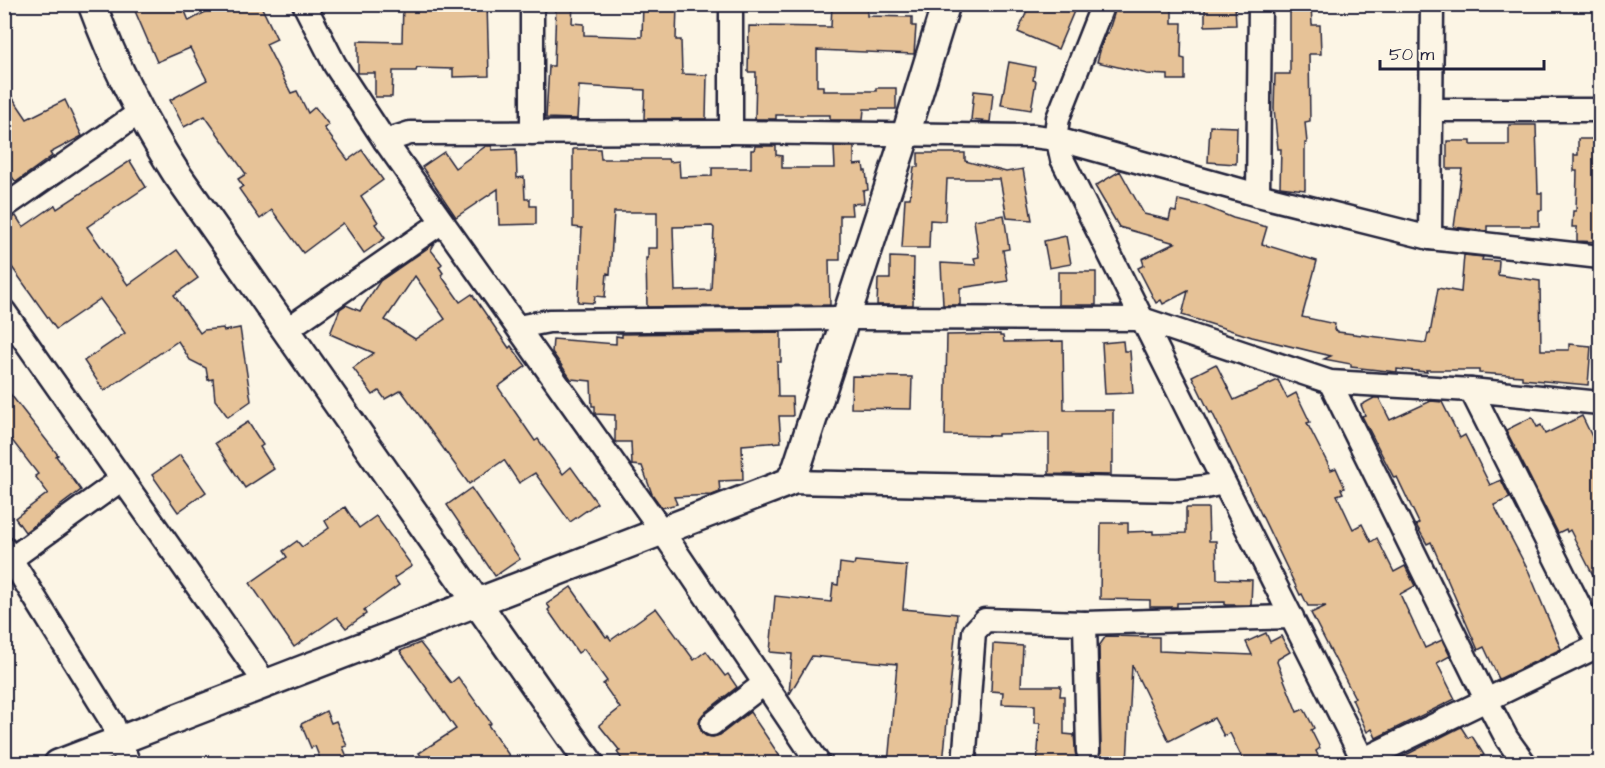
<svg xmlns="http://www.w3.org/2000/svg" width="1605" height="768" font-family="'Architects Daughter',sans-serif">
<style>
.building{fill:#e6c297;stroke:#22223b;stroke-width:1.5;fill-rule:evenodd}
.lines{fill:none;stroke-linecap:round;stroke-linejoin:round}
.minor-casing{stroke:#22223b;stroke-width:27}
.tertiary-casing{stroke:#22223b;stroke-width:32}
.minor{stroke:#fcf5e5;stroke-width:22}
.tertiary{stroke:#fcf5e5;stroke-width:27}
</style>
<rect width="100%" height="100%" fill="#fcf5e5"/>
<filter id="ink" filterUnits="userSpaceOnUse"><feTurbulence type="fractalNoise" baseFrequency=".0167" numOctaves="2"/><feDisplacementMap in="SourceGraphic" scale="12" xChannelSelector="R" yChannelSelector="G"/><feConvolveMatrix kernelMatrix="1 2 1 2 8 2 1 2 1" color-interpolation-filters="sRGB"/></filter>
<g filter="url(#ink)">
<g class="building">
<polygon points="132,4 182,4 189,21 220,4 260,4 277,39 266,44 291,93 297,91 308,113 315,107 329,125 324,128 348,160 362,150 383,180 361,196 378,222 375,224 385,238 364,253 343,223 303,253 272,210 260,219 239,189 243,186 238,179 246,174 205,116 184,127 170,100 207,80 190,48 157,62"/>
<polygon points="403,4 487,4 489,76 453,77 453,69 417,68 416,71 393,71 392,97 375,97 375,73 358,73 358,41 402,42"/>
<polygon points="556,4 573,4 572,23 584,24 584,35 642,37 643,4 677,4 676,40 681,40 682,74 707,75 706,119 644,119 645,90 579,86 577,119 546,118 549,66 554,66"/>
<polygon points="832,4 867,4 867,16 912,17 912,26 916,26 914,54 817,50 817,86 823,86 823,91 876,91 876,88 896,88 896,109 864,109 863,120 830,120 830,115 776,115 776,119 755,119 756,72 748,72 749,26 831,27"/>
<polygon points="1030,4 1077,4 1058,49 1018,32"/>
<polygon points="1121,4 1172,4 1172,23 1182,23 1181,58 1185,59 1185,80 1168,80 1168,75 1147,74 1097,62 1102,44 1106,33 1108,33 1115,11 1119,12"/>
<polygon points="1205,4 1235,4 1236,25 1205,26"/>
<polygon points="1290,4 1311,4 1312,25 1320,25 1321,54 1309,54 1310,121 1305,122 1307,143 1305,143 1305,190 1280,187 1281,149 1278,149 1274,108 1275,74 1290,74"/>
<polygon points="1009,62 1035,67 1033,80 1036,81 1031,110 1001,105"/>
<polygon points="4,85 27,119 65,100 82,136 50,153 52,156 16,182 4,167"/>
<polygon points="974,91 993,93 990,122 971,120"/>
<polygon points="1509,125 1536,125 1538,193 1542,193 1542,210 1539,210 1539,226 1487,226 1487,231 1454,227 1462,169 1447,169 1447,141 1471,141 1471,145 1509,145"/>
<polygon points="1210,126 1237,127 1236,164 1208,162"/>
<polygon points="1578,139 1600,139 1600,242 1577,241 1577,227 1572,227 1573,211 1576,211 1577,171 1574,171 1574,155 1578,155"/>
<polygon points="486,146 492,146 492,150 516,149 517,178 524,177 525,199 530,199 530,206 536,206 536,224 499,225 498,189 456,217 422,167 444,152 455,168"/>
<path d="M755,146H776V155L782,156V168H835L834,147H854V165L863,164L864,171H866L868,190L863,191L864,203L851,204L852,215H840V260H829L830,305L647,307L646,258H648V248H657V212H614L610,274L607,273L605,297L595,296L594,303L578,302L582,228L573,227V149H600L601,159H668L669,162L679,161L680,177L712,176V168H751V150H754ZM712,226L714,228L711,290L675,291L673,227Z"/>
<polygon points="918,153 965,153 965,161 1006,172 1023,169 1032,220 1007,218 1000,179 947,179 945,221 930,220 929,248 902,248 905,198 910,198 914,167 918,167"/>
<polygon points="130,161 146,187 87,227 128,285 177,250 198,278 174,295 200,333 204,330 223,328 224,331 240,328 251,401 228,417 215,400 213,379 208,380 206,368 190,360 178,341 104,391 84,361 125,333 100,299 56,329 4,256 4,224 16,216 23,227 55,205 57,209"/>
<polygon points="1120,171 1144,214 1169,220 1171,211 1176,212 1178,200 1204,206 1233,218 1267,227 1262,244 1317,261 1302,317 1335,324 1334,330 1338,331 1338,332 1426,343 1428,333 1430,334 1438,288 1461,292 1464,255 1483,257 1482,260 1499,261 1498,275 1540,281 1541,350 1569,350 1569,344 1591,346 1588,385 1522,379 1522,376 1479,373 1479,370 1426,370 1427,372 1397,369 1397,372 1351,367 1351,364 1324,359 1331,356 1252,337 1182,315 1188,291 1163,304 1161,300 1156,303 1138,268 1144,265 1142,259 1175,243 1119,227 1095,186"/>
<polygon points="1004,215 1009,249 1003,250 1008,281 960,288 960,305 943,305 941,263 976,265 974,258 979,257 974,220"/>
<polygon points="1066,236 1071,264 1049,268 1044,241"/>
<path d="M435,243L431,250L442,264L439,267L443,273L441,275L460,302L472,294L509,348L511,346L526,366L498,387L535,441L538,439L563,474L571,467L597,503L570,522L535,473L519,483L504,460L469,484L401,390L385,399L379,391L373,395L353,368L374,353L330,334L340,309L346,305L360,311L380,281ZM415,276L445,319L415,339L385,320Z"/>
<polygon points="890,257 914,258 913,305 877,305 878,279 890,279"/>
<rect x="1058" y="272" width="38" height="33"/>
<polygon points="781,332 781,362 777,362 778,397 792,397 793,416 779,416 781,442 742,445 743,480 719,481 720,492 712,495 674,497 677,504 662,508 652,494 642,466 632,465 631,442 615,442 615,415 595,414 595,406 592,406 591,381 571,379 552,352 553,339 616,344 616,336 622,337 622,334"/>
<polygon points="1000,334 1000,336 1003,336 1004,342 1063,341 1064,410 1113,410 1113,463 1111,463 1111,475 1049,474 1049,433 998,434 998,436 945,435 947,335"/>
<polygon points="1123,341 1124,351 1130,351 1133,393 1105,394 1102,343"/>
<polygon points="1216,364 1234,400 1278,380 1287,398 1296,393 1310,422 1307,423 1331,470 1336,468 1345,488 1341,489 1343,493 1337,495 1353,529 1362,524 1371,542 1377,538 1394,572 1405,566 1415,586 1400,594 1425,648 1442,640 1450,656 1437,663 1455,699 1376,738 1372,729 1367,732 1352,699 1355,698 1311,613 1326,606 1308,606 1302,594 1300,595 1212,412 1210,413 1192,376"/>
<polygon points="852,376 912,377 911,409 851,408"/>
<polygon points="4,386 58,455 56,456 81,490 25,532 15,518 48,493 35,476 38,474 4,430"/>
<polygon points="1374,398 1379,398 1390,420 1431,401 1442,402 1460,438 1465,435 1490,485 1501,480 1510,498 1494,505 1529,572 1561,649 1499,679 1484,647 1478,650 1431,542 1427,544 1416,525 1419,523 1397,477 1394,478 1362,416 1365,415 1361,405"/>
<polygon points="1582,416 1600,453 1600,589 1570,530 1567,532 1566,529 1558,533 1506,430 1532,417 1537,427 1541,425 1545,434"/>
<polygon points="248,422 263,445 260,447 274,469 245,488 215,443"/>
<polygon points="180,455 206,492 178,512 152,475"/>
<polygon points="471,488 520,559 495,576 447,505"/>
<polygon points="345,507 359,528 376,516 412,566 394,578 399,585 364,610 366,614 346,628 337,617 294,647 250,583 287,557 283,551 297,541 302,547 329,528 325,521"/>
<polygon points="1186,508 1208,508 1209,541 1216,541 1217,579 1252,580 1251,605 1225,605 1225,602 1177,603 1177,607 1150,607 1150,600 1100,599 1101,523 1128,523 1128,532 1153,531 1153,534 1186,533"/>
<polygon points="855,561 907,566 903,609 957,614 943,764 888,764 897,664 812,656 789,695 792,654 770,652 775,596 831,602 833,584 838,585 840,563 854,565"/>
<polygon points="571,587 606,637 608,636 611,640 656,608 694,660 706,651 725,676 728,674 737,687 703,714 700,718 699,725 702,733 706,736 713,737 720,735 750,712 785,764 625,764 617,752 620,751 599,725 620,708 603,684 607,681 584,649 578,653 548,610 550,608 547,604"/>
<polygon points="1266,633 1270,642 1281,636 1290,652 1278,659 1277,662 1297,712 1304,709 1314,728 1311,730 1320,748 1316,751 1322,764 1245,764 1230,733 1224,736 1214,718 1169,741 1132,665 1127,764 1092,764 1100,758 1101,751 1099,646 1106,636 1159,637 1159,651 1252,655 1246,642"/>
<polygon points="420,643 451,683 458,677 491,723 488,725 515,764 426,764 419,753 456,729 400,651"/>
<polygon points="993,644 1023,646 1021,686 1061,686 1060,696 1064,696 1064,734 1074,735 1076,757 1084,764 1037,764 1040,723 1035,723 1035,705 1002,704 1003,692 991,691"/>
<polygon points="326,711 331,723 336,721 347,746 343,747 350,764 322,764 315,746 311,748 301,724"/>
<polygon points="1461,727 1468,738 1472,736 1484,755 1469,764 1388,764"/>
</g>
<g class="lines">
<defs>
<g id="minor">
<polyline points="304,4 335,65 385,141 662,531 819,764"/>
<polyline points="1103,4 1058,118 1056,132 1062,159 1365,764"/>
<polyline points="1432,110 1600,110"/>
<polyline points="731,132 731,4"/>
<polyline points="532,133 532,4"/>
<polyline points="385,141 410,133 731,132 1033,136 1057,139 1258,195 1430,238 1600,257"/>
<polyline points="1258,195 1260,4"/>
<polyline points="4,207 140,112"/>
<polyline points="1430,238 1432,4"/>
<polyline points="4,311 266,684"/>
<polyline points="518,327 549,321 845,318 1142,319 1330,382 1471,390 1600,403"/>
<polyline points="286,330 442,222"/>
<polyline points="1330,382 1487,701 1507,739 1525,764"/>
<polyline points="1471,390 1600,647"/>
<polyline points="789,482 1178,490 1205,487 1223,483"/>
<polyline points="4,548 112,722 129,764"/>
<polyline points="11,559 122,479"/>
<polyline points="1085,623 1088,751"/>
<polyline points="712,724 765,683"/>
<polyline points="964,764 974,632 985,620 1085,623 1292,617"/>
<polyline points="1354,764 1600,645"/>
</g>
<g id="tertiary">
<path d="M92,4C114,64 142,120 176,173L590,764"/>
<polyline points="58,764 789,482 797,467 906,134 946,4"/>
</g>
</defs>
<use href="#minor" class="minor-casing"/>
<use href="#tertiary" class="tertiary-casing"/>
<use href="#minor" class="minor"/>
<use href="#tertiary" class="tertiary"/>
</g>
</g>
<rect width="1605" height="768" fill="none" stroke="#fcf5e5" stroke-width="24"/>
<rect x="12" y="12" width="1581" height="744" fill="none" stroke="#22223b" stroke-width="2" filter="url(#ink)"/>
<path d="M1380 60v9h164v-9" fill="none" stroke="#22223b" stroke-width="3"/>
<text x="1389" y="60" font-size="18" fill="#22223b" stroke="#fcf5e5" stroke-width="4.5" paint-order="stroke">50 m</text>
</svg>
